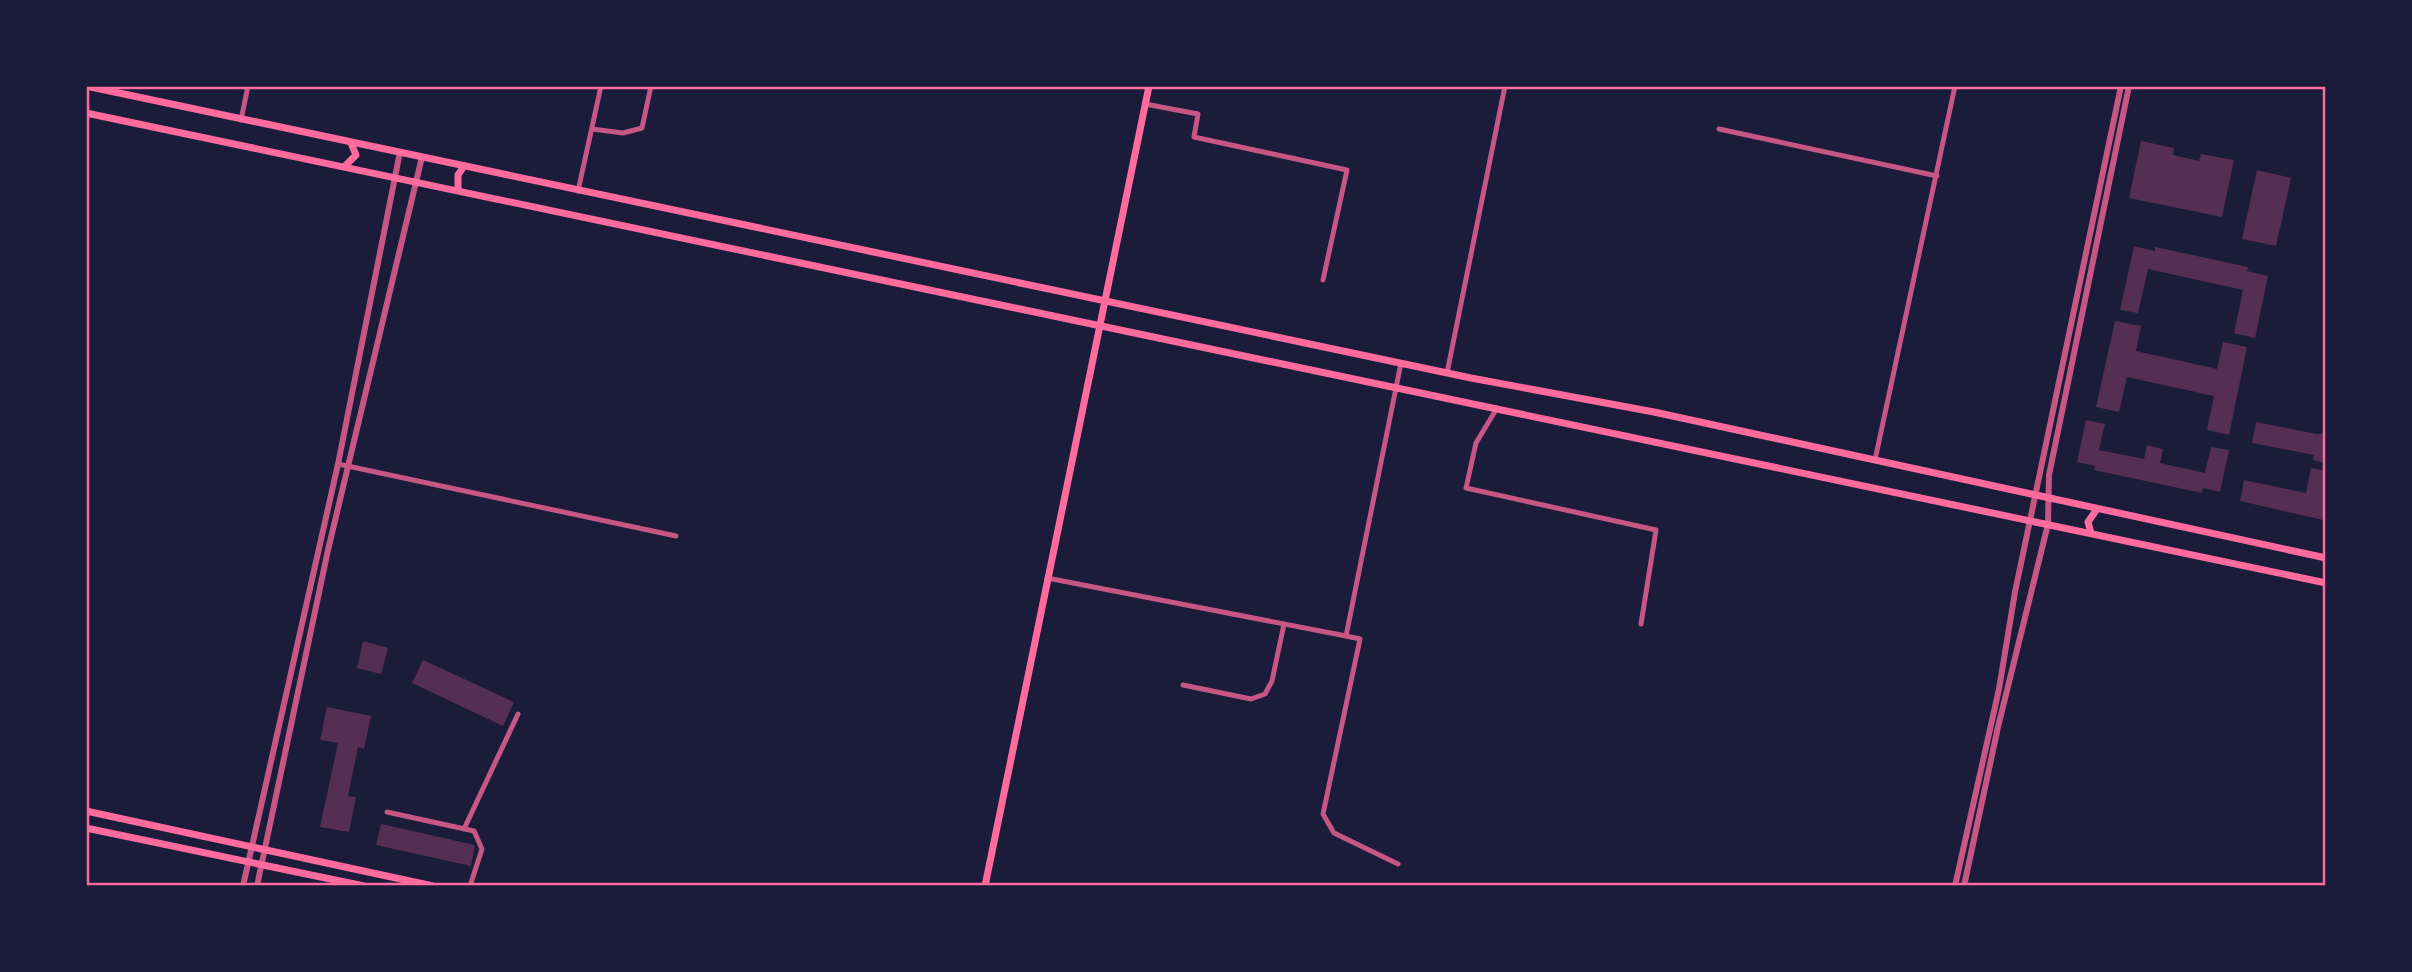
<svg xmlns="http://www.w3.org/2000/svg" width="2412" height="972" font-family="'IBM Plex Sans',sans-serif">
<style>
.building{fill:#542f53}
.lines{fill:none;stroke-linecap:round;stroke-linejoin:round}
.minor{stroke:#c65784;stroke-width:5}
.tertiary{stroke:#c65784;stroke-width:6}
.secondary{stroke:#ff6b9d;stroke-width:7}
.neatline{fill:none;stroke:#ff6b9d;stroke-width:2.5}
</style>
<rect width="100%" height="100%" fill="#1b1b3a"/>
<g class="building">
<polygon points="2141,141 2174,148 2173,155 2199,161 2201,154 2234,160 2222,217 2129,198"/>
<polygon points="2257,170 2291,178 2276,246 2242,239"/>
<polygon points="2134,246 2155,251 2155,247 2248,267 2247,271 2268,276 2255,338 2234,333 2243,290 2148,269 2138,313 2120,310"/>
<polygon points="2115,321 2141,326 2136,351 2217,369 2223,342 2247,347 2229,435 2207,430 2214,396 2127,377 2119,412 2096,407"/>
<polygon points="2086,420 2105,424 2099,450 2144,459 2147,445 2163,449 2160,463 2205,473 2211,447 2229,450 2220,492 2203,488 2202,493 2094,470 2095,466 2077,462"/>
<polygon points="2256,422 2317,434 2326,433 2326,463 2313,460 2314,455 2252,443"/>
<polygon points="2311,468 2326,471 2326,515 2323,520 2240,501 2244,480 2306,493"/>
<polygon points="363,641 388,648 381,674 357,668"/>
<polygon points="423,660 514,702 503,726 412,683"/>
<polygon points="327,707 371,716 364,749 358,747 348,796 356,797 349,832 320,827 338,743 320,740"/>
<polygon points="381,824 475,845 471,866 376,845"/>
</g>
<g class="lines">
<g class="minor">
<polyline points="1145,104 1198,114 1194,137 1347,170 1323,280"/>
<polyline points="241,120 248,86"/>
<polyline points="592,129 623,133 642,128 651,86"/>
<polyline points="1719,129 1937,176"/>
<polyline points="578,191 601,86"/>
<polyline points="1447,373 1505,86"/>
<polyline points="1497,408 1476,443 1466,488 1656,530 1641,624"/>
<polyline points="1875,460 1955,86"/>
<polyline points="338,464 676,536"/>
<polyline points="1047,578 1346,636 1401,363"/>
<polyline points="1346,636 1360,639 1323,814 1334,833 1398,864"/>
<polyline points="1183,685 1251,699 1265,694 1272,681 1284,624"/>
<polyline points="387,812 474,831 482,849 470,886"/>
<polyline points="464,829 518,714"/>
</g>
<g class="tertiary">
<polyline points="243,886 338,464 400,152"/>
<polyline points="257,886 328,550 422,157"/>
<polyline points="1955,886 1999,689 2015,592 2121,86"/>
<polyline points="1964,886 1998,727 2048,524 2049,475 2129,86"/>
</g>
<g class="secondary">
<polyline points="86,86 1471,378 1654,412 2326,558"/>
<polyline points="86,113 2326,583"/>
<polyline points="346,165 356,155 351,143"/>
<polyline points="458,189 458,175 464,166"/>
<polyline points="2091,533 2088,522 2097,509"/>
<polyline points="86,811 433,886"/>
<polyline points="86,828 364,886"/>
<polyline points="985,886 1149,86"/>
</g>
</g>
<rect width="2412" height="972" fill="none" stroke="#1b1b3a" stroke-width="175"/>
<rect x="88" y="88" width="2236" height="796" class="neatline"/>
</svg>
